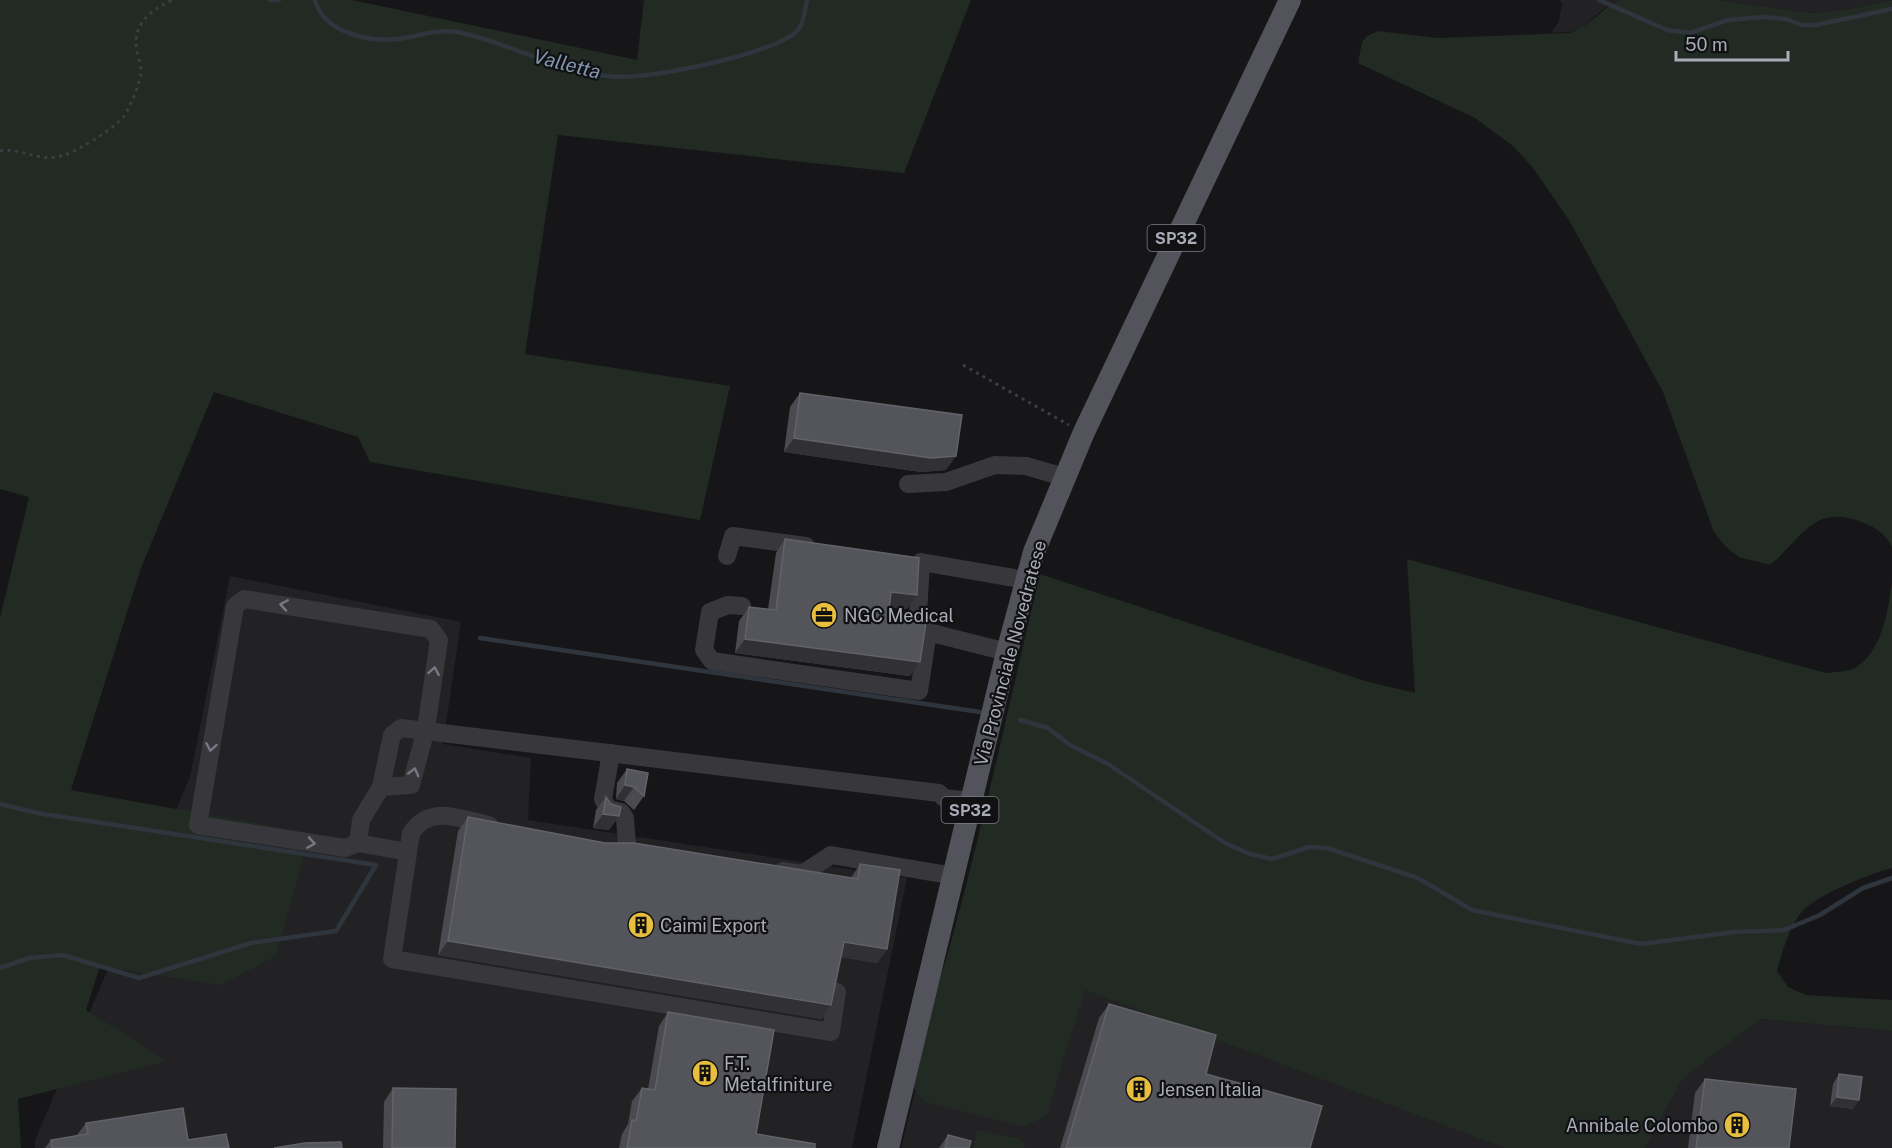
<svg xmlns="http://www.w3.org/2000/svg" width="1892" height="1148" font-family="'Public Sans',sans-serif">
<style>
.built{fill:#222224}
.green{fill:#222a24}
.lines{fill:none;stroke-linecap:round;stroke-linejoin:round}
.stream{stroke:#2f353d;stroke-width:4.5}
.path{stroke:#3d3e43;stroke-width:3;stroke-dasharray:3 4.5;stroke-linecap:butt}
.minor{stroke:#37373c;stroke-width:18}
.major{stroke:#53545b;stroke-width:22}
.wall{fill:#4a4a50}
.shaded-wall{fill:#313135}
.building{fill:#54555b;stroke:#626269;stroke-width:1.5}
.oneway{stroke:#767780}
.labels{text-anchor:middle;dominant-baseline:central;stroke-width:4.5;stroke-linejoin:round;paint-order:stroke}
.shield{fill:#111113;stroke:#7b7e86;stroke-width:1.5}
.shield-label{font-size:16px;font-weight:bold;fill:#a9acb7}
.poi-label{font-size:18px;fill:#a9acb7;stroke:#111113;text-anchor:start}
.street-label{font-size:18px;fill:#a9acb7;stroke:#111113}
.water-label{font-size:20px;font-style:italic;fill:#8196b0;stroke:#111113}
</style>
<rect width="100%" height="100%" fill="#161618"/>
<g class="built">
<polygon points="1559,0 1620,0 1608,5 1578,31 1551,33 1559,21 1562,3"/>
<polygon points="1717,0 1892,0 1845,10 1812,13"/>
<polygon points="230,576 461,622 443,744 531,758 528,820 907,878 852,1148 35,1148 35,1140 190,777"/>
<polygon points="952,939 1504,1148 901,1148"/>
<polygon points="1760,1019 1892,1031 1892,1148 1645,1148 1683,1077"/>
</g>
<g class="green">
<polygon points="0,0 352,0 637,60 644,0 971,0 904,173 558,135 525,354 730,386 700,520 370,462 358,437 214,392 141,568 71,790 310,833 276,956 221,985 100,966 86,1010 167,1061 18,1099 21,1148 0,1148 0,618 29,497 0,489"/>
<path d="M1620,0H1717L1812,13L1845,10L1892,0V547C1886,534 1876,528 1864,523C1813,502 1803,538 1770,565L1739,557L1725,546L1714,532L1663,392L1569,220L1533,168L1513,146L1475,118L1358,63L1362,42L1367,36L1378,31L1438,38L1569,33C1589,28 1601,8 1620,0Z"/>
<path d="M1407,559L1826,673C1835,672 1847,672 1855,668C1882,652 1888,611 1892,582V868C1871,873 1812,897 1800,914C1788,931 1782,952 1777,971L1788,987L1806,995L1892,1000V1031L1760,1019L1683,1078L1645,1148H1504L1085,990L1047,1114L1025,1127L925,1102L914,1088C918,1035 939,988 952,938C985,818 1011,695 1040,574L1365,681L1415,693Z"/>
<polygon points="977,1130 1020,1139 1025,1148 973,1148"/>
</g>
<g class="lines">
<g class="stream">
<polyline points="270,0 279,0"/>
<path d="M315,0C324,34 373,44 404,38C422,35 438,29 457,32C500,40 541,63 583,72C599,76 622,78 638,76C670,74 778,52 798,30C804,23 805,9 807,0"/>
<polyline points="1599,0 1667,30 1690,33 1728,20 1764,17 1786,19 1802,25 1816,25 1892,9"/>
<polyline points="480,638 980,712"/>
<polyline points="1020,720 1048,728 1070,745 1108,764 1225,843 1250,854 1272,859 1309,847 1327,848 1418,878 1472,910 1641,944 1734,932 1784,930 1820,915 1863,888 1892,878"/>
<polyline points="0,804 37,813 376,865 336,931 251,943 139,978 63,955 29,958 0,968"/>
</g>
<g class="path">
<path d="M0,151C25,147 39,165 67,154C79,150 117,127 124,116C131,106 139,85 141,73C142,66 138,58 137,51C132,24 150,11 172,0"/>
<polyline points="963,365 1069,425"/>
</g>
<g class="minor">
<polyline points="908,484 946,482 995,465 1026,466 1064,477"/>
<polyline points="727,556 733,536 806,546"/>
<polyline points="742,606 728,605 710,612 704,650 712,661 919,691 928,632 1007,652"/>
<polyline points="928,632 918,614 921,562 1026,580"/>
<polyline points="611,753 603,799 608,809 621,812 625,818 627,846"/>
<path d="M489,825C459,819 431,804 411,833L392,959L831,1032L837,992"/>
<polyline points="358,843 345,848 198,825 235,606 244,599 431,629 439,640 426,729 411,785 381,787"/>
<polyline points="408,852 358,843 361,820 381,787 392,735 401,728 939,793 944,798 972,801"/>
<polyline points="783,871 802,874 831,855 954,876"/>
</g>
<polyline class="major" points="888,1148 1007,652 1034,552 1084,432 1290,0"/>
</g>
<g class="wall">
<polygon points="800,393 946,470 921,472 784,452 790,407"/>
<polygon points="785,539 907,609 889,607 888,618 910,676 735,653 739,621 749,607 768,609 776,553"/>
<polygon points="627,769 644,796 634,810 624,801 616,799 617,783"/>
<polygon points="606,797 619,816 609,830 593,828 596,810"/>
<polygon points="468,817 605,843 851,878 860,864 887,949 877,963 841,957 831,1005 822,1019 438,955 458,831"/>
<polygon points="1109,1004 1206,1074 1310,1148 1060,1148 1099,1018"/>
<polygon points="668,1012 756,1134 815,1148 619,1148 622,1134 628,1124 632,1101 642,1088 648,1089 659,1026"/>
<polygon points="1839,1074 1853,1109 1830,1106 1833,1084"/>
<polygon points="1705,1079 1789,1148 1688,1148 1695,1093"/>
<polygon points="393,1088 455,1148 383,1148 384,1102"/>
<polygon points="86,1123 188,1140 229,1148 45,1148 51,1140 77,1135"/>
<polygon points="948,1135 969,1148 939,1148"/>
</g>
<g class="shaded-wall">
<polygon points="794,438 956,456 946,470 921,472 784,452"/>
<polygon points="891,592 917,595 907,609 881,606"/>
<polygon points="745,639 920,662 910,676 735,653"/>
<polygon points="625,785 634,787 624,801 616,799"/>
<polygon points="603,814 619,816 609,830 593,828"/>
<polygon points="448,941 831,1005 822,1019 438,955"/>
<polygon points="844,942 887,949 877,963 835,956"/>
<polygon points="1837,1097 1859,1100 1853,1109 1830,1106"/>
</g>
<g class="building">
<polygon points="800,393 962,415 956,456 931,458 794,438"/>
<polygon points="785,539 919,558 917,595 891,592 888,618 926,623 920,662 745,639 749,607 776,610"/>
<polygon points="627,769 648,773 644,796 634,787 625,785"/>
<polygon points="606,797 611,804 621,807 619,816 603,814"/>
<polygon points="468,817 605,843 634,843 858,879 860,864 900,870 887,949 844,942 831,1005 448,941"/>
<polygon points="1109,1004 1216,1035 1206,1074 1322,1106 1310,1148 1066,1148"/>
<polygon points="668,1012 774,1030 756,1134 815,1144 815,1148 627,1148 632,1120 636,1121 642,1088 655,1090"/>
<polygon points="1839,1074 1862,1077 1859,1100 1837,1097"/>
<polygon points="1705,1079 1796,1089 1789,1148 1696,1148"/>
<polygon points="393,1088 456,1089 455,1148 392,1148"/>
<polygon points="183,1108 188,1140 226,1134 229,1148 52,1148 51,1140 88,1134 86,1123"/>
<polygon points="948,1135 971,1141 969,1148 945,1148"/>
<polygon points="341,1142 342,1148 274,1148 305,1143"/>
</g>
<defs><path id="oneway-chevron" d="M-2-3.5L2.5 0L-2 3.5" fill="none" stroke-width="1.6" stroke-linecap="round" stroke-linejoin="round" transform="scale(1.5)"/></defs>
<g class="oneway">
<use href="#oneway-chevron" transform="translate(284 605) rotate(-171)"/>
<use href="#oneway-chevron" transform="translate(434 671) rotate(-80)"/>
<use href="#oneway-chevron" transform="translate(211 747) rotate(100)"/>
<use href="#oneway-chevron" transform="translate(414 772) rotate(-75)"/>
<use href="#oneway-chevron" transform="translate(311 843) rotate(9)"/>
</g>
<defs>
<symbol id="office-disc" viewBox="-11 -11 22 22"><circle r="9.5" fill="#e8be3e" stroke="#111113"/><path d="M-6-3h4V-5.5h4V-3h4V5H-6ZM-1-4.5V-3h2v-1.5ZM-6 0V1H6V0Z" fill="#111"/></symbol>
<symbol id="building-disc" viewBox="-11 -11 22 22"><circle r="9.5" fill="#e8be3e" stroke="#111113"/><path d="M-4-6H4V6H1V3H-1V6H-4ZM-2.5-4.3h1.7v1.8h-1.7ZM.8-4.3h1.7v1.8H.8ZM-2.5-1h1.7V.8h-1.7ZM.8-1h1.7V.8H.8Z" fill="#111"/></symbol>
</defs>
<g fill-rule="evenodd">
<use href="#office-disc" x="809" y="600" width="30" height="30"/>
<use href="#building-disc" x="626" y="910" width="30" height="30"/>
<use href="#building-disc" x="690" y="1058" width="30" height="30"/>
<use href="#building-disc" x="1124" y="1074" width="30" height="30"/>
<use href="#building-disc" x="1722" y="1110" width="30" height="30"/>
</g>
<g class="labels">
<g class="shield">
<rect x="1147.5" y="225" width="57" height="26" rx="4.5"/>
<rect x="941.5" y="797" width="57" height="26" rx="4.5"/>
</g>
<g class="shield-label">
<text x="1176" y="238">SP32</text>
<text x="970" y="810">SP32</text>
</g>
<g class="poi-label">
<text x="844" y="615">NGC Medical</text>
<text x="660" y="925">Caimi Export</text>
<text x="724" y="1063">F.T.<tspan x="724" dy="21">Metalfiniture</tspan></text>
<text x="1158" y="1089">Jensen Italia</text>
<text x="1718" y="1125" text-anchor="end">Annibale Colombo</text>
</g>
<g class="street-label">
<text transform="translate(1010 653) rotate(-75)">Via Provinciale Novedratese</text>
</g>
<g class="water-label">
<text transform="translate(567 64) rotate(14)">Valletta</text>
</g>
</g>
<path d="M1676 51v9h112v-9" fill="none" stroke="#a9acb7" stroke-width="3"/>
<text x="1685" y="51" font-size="18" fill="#a9acb7" stroke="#111113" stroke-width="4.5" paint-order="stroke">50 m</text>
</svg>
